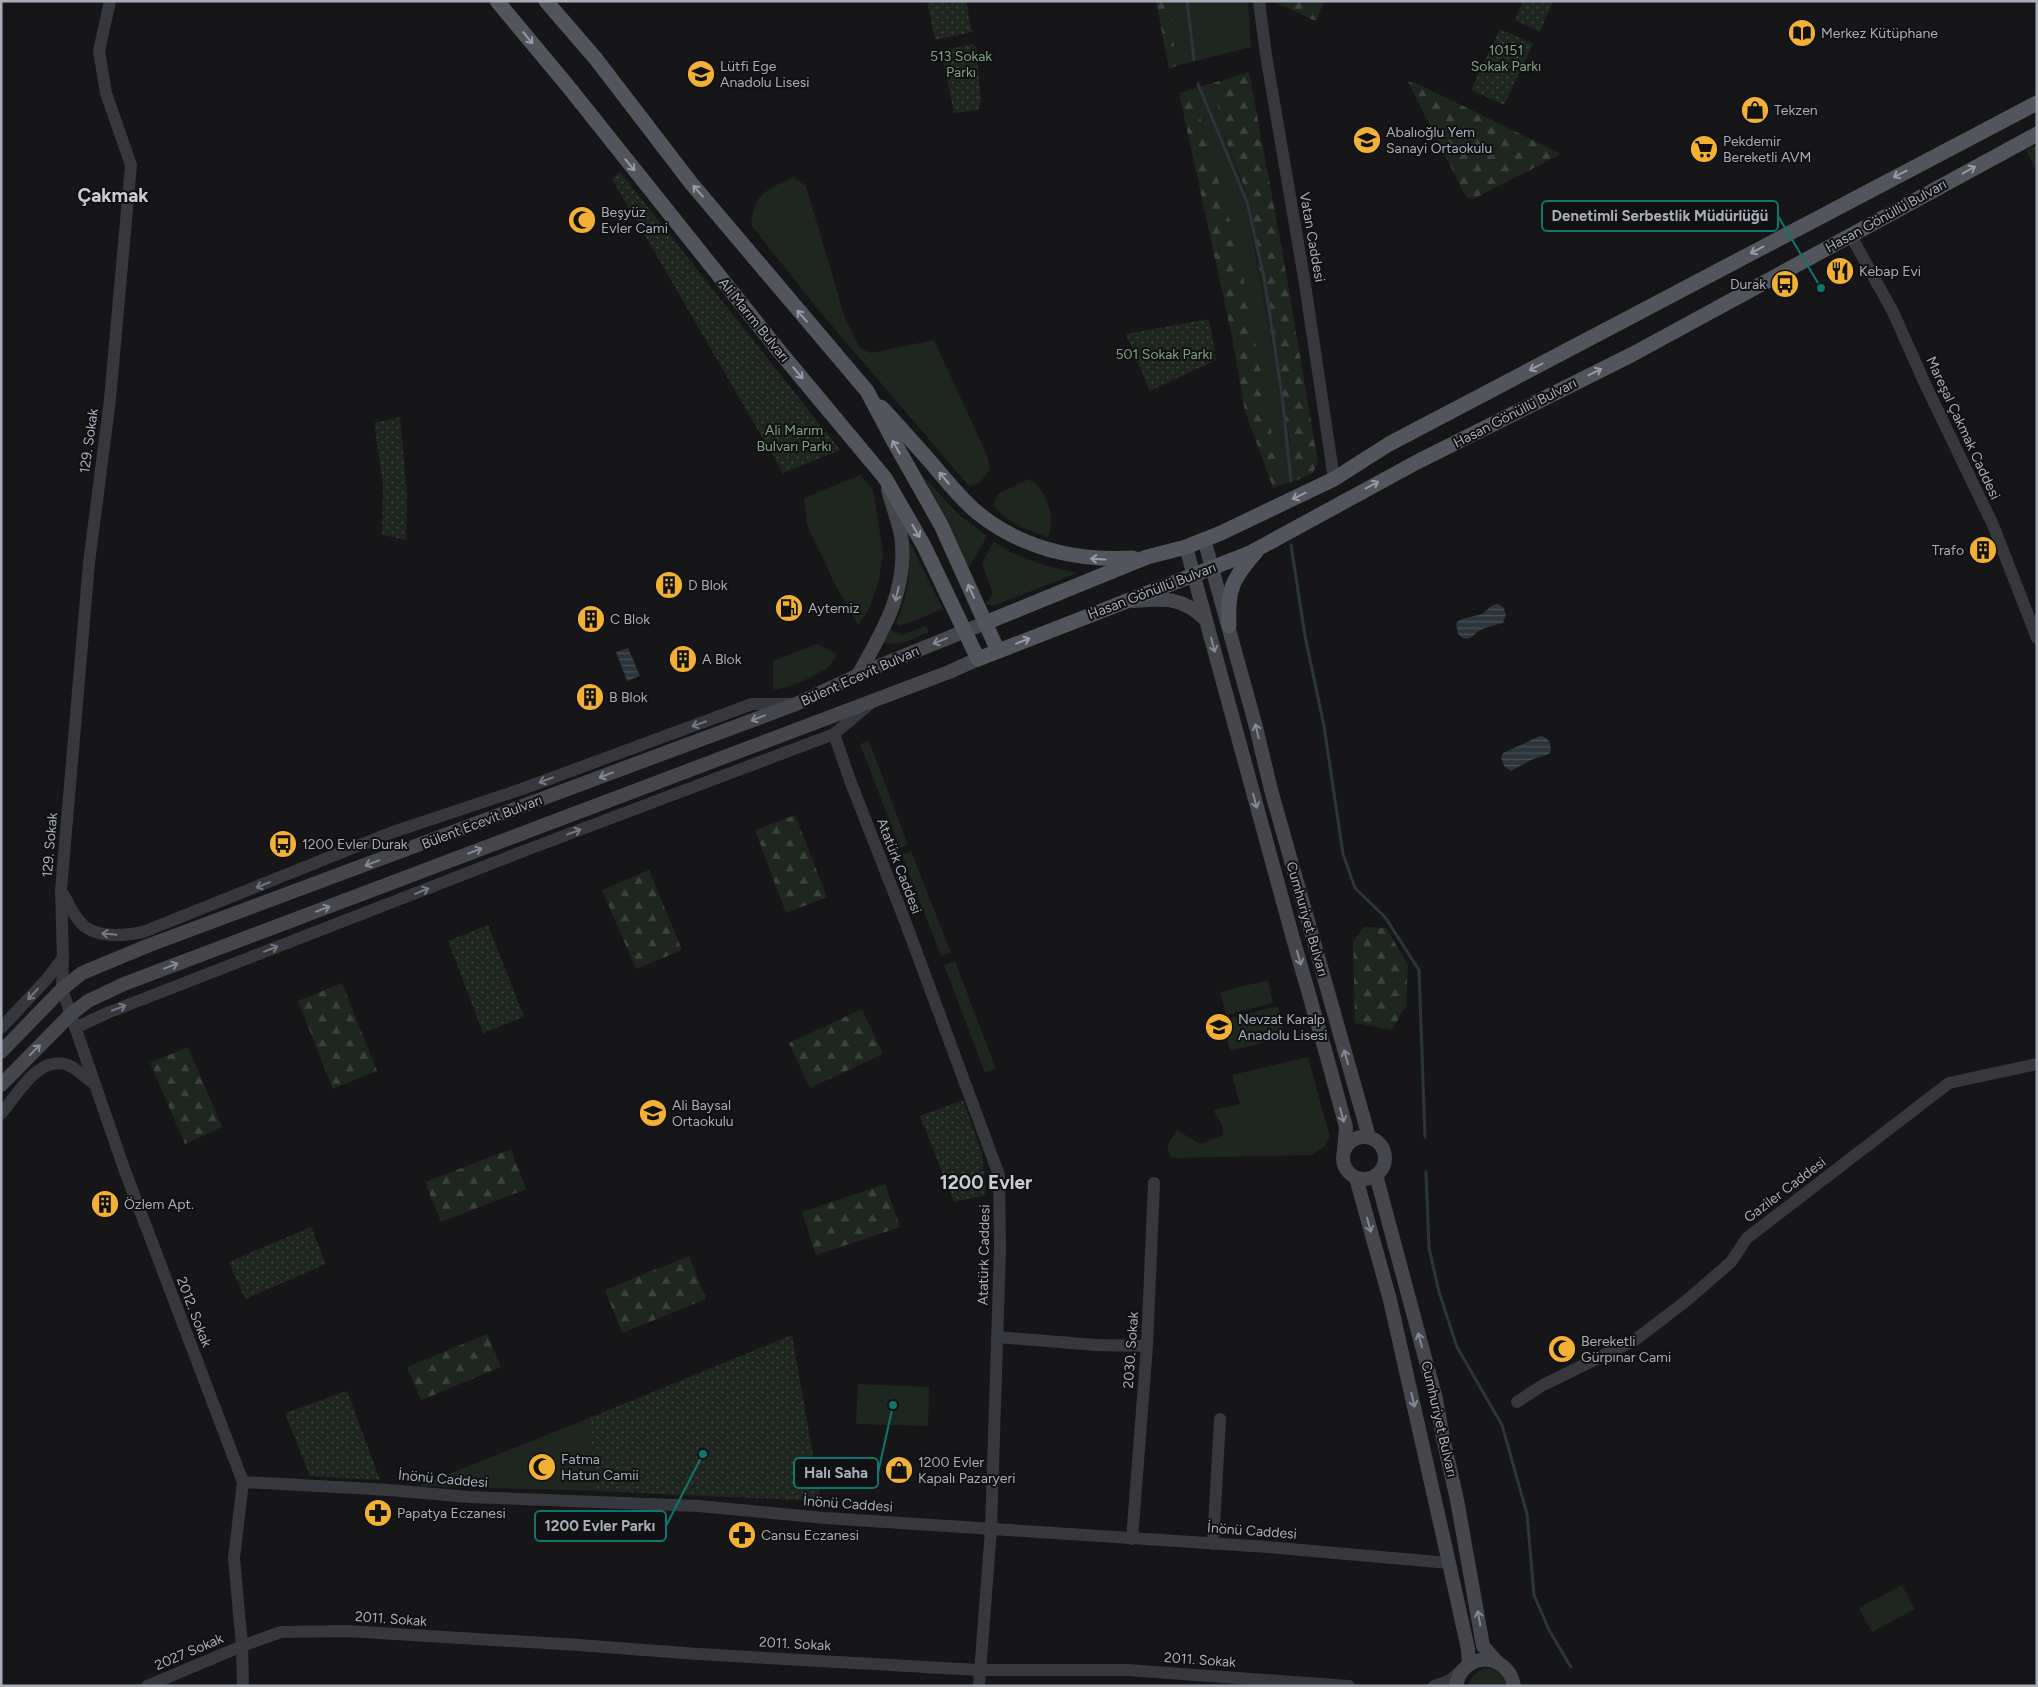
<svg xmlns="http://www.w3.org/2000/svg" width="2038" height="1687" font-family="Figtree,sans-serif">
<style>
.grass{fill:#1e261f}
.forest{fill:url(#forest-firs)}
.park{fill:url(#park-dots)}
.water{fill:url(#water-rules)}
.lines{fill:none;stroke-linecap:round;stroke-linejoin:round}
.stream{stroke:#2c353c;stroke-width:3}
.tertiary{stroke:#37383d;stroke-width:12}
.secondary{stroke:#45474d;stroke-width:14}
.primary{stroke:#53555c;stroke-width:15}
.oneway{stroke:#979ba6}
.oneway2{stroke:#858993}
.oneway3{stroke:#757881}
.labels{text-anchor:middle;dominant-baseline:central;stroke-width:4;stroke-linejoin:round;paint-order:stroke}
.poi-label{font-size:14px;fill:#a8adb8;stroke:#111113;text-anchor:start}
.park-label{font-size:14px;fill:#7fa381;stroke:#111113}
.street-label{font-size:14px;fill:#a8adb8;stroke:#111113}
.district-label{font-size:19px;font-weight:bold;fill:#c9ccd4;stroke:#111113}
.leader{fill:none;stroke:#0f766e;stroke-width:2}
.callout-dot{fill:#0f766e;stroke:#111113;stroke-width:2}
.callout{fill:#111113;stroke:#0f766e;stroke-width:2}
.callout-label{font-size:15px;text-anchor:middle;font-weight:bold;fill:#a8adb8}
</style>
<defs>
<pattern id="forest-firs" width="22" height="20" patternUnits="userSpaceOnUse" patternTransform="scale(1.25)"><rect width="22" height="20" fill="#1e261f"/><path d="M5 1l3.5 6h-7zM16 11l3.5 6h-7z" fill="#3c433d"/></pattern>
<pattern id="park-dots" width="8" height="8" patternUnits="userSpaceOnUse" patternTransform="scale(1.25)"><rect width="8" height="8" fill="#1e261f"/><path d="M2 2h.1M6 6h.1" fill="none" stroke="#3c433d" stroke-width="1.8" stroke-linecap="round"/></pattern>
<pattern id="water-rules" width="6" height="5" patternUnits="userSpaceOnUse" patternTransform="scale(1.25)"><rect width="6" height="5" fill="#2c353c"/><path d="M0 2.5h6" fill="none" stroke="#485056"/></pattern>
</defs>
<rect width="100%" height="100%" fill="#161618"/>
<g class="grass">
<polygon points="1170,1 1248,1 1251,47 1176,66"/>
<polygon points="1213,83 1224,136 1243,186 1297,480 1281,485 1239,252 1192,89"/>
<polygon points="2037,145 2037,171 2026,150"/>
<path d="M793,177L806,186L845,318L860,348L871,353L934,340L987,455L990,469L980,483L969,486L816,307L751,225C754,192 766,191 793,177Z"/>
<polygon points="860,475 873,490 883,552 879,581 868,611 858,625 835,584 807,525 804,498"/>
<polygon points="924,477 957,513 987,536 969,568"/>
<path d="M1029,479C1047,488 1056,520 1048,537C1023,530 1012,524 993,506L998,494Z"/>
<path d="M909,541L943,609L900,626L896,623C909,594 910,572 909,541Z"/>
<path d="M994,541C1012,558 1054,568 1078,573L998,604L992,606L985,604L993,594L982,563Z"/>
<path d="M926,626L929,632C917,637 897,648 884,642L891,630L902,635Z"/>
<path d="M817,644L837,654C835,658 832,663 828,667C818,675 786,690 773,689V661Z"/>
<polygon points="869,741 908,845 900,848 860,744"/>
<polygon points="911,851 951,953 941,956 902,855"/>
<polygon points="955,961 996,1069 985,1073 944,965"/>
<polygon points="1268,980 1273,1003 1226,1015 1220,992"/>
<polygon points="1278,1006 1285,1037 1230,1051 1223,1020"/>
<polygon points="1308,1057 1330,1137 1325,1146 1312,1155 1171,1158 1167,1146 1177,1130 1200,1144 1223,1135 1222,1125 1213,1110 1240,1104 1232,1075"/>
<polygon points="858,1384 929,1387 928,1426 856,1424"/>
<polygon points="589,1418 597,1491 419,1486"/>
<polygon points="1902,1585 1915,1609 1872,1632 1859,1608"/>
<path d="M1484,1668C1498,1668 1502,1674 1508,1686H1468L1473,1675Z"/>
</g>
<g class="forest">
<polygon points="1156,1 1170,1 1176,66 1169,69"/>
<polygon points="1273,1 1324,1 1317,20 1313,20"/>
<polygon points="1249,72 1282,250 1318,462 1313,473 1297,480 1244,186 1224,136 1213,83"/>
<polygon points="1408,82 1416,83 1559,153 1559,155 1473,199 1466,197"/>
<polygon points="1192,89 1239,252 1281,485 1273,488 1245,411 1232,337 1179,93"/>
<polygon points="795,815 827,897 786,913 755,830"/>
<polygon points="649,870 682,950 636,969 602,890"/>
<polygon points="1364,927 1386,928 1408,965 1406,1005 1392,1030 1355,1023 1353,941"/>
<polygon points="342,983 377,1071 333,1089 298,1001"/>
<polygon points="862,1009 883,1054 810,1088 789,1043"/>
<polygon points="188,1047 222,1127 185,1144 150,1063"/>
<polygon points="511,1149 526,1189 441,1222 425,1182"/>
<polygon points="885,1184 900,1227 816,1255 802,1212"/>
<polygon points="689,1256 706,1299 622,1333 605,1290"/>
<polygon points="487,1334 501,1367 421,1400 407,1367"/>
</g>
<g class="park">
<polygon points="927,1 966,1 972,32 935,40"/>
<polygon points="1523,1 1553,1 1540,32 1515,20"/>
<polygon points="1500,29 1533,44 1504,105 1471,90"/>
<polygon points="973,44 976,47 981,101 978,110 954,113 942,55 945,50"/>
<polygon points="620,172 840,450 783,473 612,179"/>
<polygon points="1209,319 1216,360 1150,391 1126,334"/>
<polygon points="400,417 407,494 406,540 382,535 383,483 374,423"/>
<polygon points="488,925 524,1017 483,1033 448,941"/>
<polygon points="963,1100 982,1153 986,1195 954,1202 920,1116"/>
<polygon points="311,1227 326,1264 245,1299 229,1262"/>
<polygon points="792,1335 821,1501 597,1491 589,1418"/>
<polygon points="347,1391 380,1480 310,1476 285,1413"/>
</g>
<g class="water">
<path d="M1498,604L1503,607L1506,615L1503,623C1495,625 1486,627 1479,631C1471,636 1468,644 1458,634L1456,624L1459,620L1482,614L1493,605Z"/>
<polygon points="628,648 640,676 627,681 616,652"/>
<path d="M1540,736C1548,737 1551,742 1551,751L1549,754L1531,760L1511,771L1504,766L1501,758L1503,753Z"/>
</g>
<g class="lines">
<g class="stream">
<polyline points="1187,1 1194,60"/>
<polyline points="1198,84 1247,202 1264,277 1282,395 1291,481"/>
<polyline points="1291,545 1305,636 1324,726 1343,854 1355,888 1385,917 1419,970 1425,1137"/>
<polyline points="1426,1172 1429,1248 1439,1292 1457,1347 1502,1425 1527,1514 1534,1595 1549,1630 1571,1667"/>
</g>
<g class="tertiary">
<polyline points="110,1 99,51 106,93 131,165 110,399 89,563 61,890 63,958 62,989 125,1171 243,1482 234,1558 242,1646 243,1686"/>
<polyline points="1259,1 1266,55 1305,284 1334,479"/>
<polyline points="1851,236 1893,312 1926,386 1993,525 2037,638"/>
<polyline points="834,734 851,783 905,921 999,1175 1000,1249 991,1529 979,1686"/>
<path d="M62,892C68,902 73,914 80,922C95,939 123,936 143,932L390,833L522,789L752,704H792"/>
<polyline points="1,1028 47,979 63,958"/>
<polyline points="75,1028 107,1013 529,849 834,734 871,703"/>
<path d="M1,1114C17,1095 39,1054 68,1065C77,1069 85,1077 93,1083"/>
<polyline points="997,1337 1096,1345 1147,1346"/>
<polyline points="1517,1402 1543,1385 1635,1340 1686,1301 1731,1262 1747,1238 1949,1083 2037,1064"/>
<polyline points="243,1482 389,1490 469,1497 699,1506 825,1518 1268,1547 1449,1563"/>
<polyline points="1132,1539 1147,1346 1154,1183"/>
<polyline points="1213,1544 1220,1419"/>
<polyline points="147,1686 242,1646 281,1632 346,1631 578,1645 698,1654 979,1670 1127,1670 1349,1686"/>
<polyline points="1434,1686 1449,1681 1462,1670"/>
</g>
<g class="secondary">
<polyline points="1204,539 1256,727 1271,790 1369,1137"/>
<polyline points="1186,547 1292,935 1327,1057 1346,1127 1344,1150"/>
<path d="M1133,601C1164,599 1181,596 1205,619"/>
<path d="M858,675C883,631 909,588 901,535C898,520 892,505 888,490"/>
<polyline points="1,1052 62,989 82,973 147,946 796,704 869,670 985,623"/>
<polyline points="1,1085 71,1014 88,1001 124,984 949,672 978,659"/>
<circle cx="1364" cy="1158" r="21"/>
<polyline points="1376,1175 1436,1399 1443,1438 1457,1500 1483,1646 1497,1662"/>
<polyline points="1356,1178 1390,1300 1449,1563 1468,1649 1469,1664"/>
<path d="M1456,1686C1462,1651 1508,1651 1514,1686"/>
</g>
<g class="primary">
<polyline points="497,1 567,85 780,352 885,478 924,546 978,659 1250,553 1417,462 1633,354 2037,134"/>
<polyline points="546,1 596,59 691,183 867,391 893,440 941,525 998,651"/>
<path d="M881,407C897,424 912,441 927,458C944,477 959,498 979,514C1023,549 1078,561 1133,558"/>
<polyline points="985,623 1147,557 1186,547 1221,533 1334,479 1389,444 2037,103"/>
<path d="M1229,626C1227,590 1232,579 1256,552"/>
</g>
</g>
<defs><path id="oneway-shaft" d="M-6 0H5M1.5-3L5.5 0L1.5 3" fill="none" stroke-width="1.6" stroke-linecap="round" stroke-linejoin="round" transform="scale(1.25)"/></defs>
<g class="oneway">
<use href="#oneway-shaft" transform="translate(528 38) rotate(51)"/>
<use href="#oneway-shaft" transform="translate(630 165) rotate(51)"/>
<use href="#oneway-shaft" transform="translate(1969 170) rotate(-29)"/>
<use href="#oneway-shaft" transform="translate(1900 174) rotate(153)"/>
<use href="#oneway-shaft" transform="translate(698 191) rotate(-132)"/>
<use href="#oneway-shaft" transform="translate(1757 250) rotate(152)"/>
<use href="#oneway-shaft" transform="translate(802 316) rotate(-131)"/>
<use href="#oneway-shaft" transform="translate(1536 367) rotate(152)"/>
<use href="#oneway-shaft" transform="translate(1595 372) rotate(-27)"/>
<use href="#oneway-shaft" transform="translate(798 373) rotate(50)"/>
<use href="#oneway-shaft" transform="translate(896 447) rotate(-120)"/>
<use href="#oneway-shaft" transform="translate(944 478) rotate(-130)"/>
<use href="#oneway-shaft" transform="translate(1372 485) rotate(-28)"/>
<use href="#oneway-shaft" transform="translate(1299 496) rotate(154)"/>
<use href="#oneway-shaft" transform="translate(916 531) rotate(60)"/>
<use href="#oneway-shaft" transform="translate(1098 559) rotate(-177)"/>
<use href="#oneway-shaft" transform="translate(971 591) rotate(-114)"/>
<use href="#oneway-shaft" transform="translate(1023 641) rotate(-21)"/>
</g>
<g class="oneway2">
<use href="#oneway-shaft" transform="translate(897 594) rotate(103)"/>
<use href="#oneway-shaft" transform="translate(940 641) rotate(158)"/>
<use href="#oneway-shaft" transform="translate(1213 645) rotate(75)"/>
<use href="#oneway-shaft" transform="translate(758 718) rotate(159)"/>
<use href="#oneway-shaft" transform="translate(1257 731) rotate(-103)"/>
<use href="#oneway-shaft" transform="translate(606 775) rotate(159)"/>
<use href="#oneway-shaft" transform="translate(1255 801) rotate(75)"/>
<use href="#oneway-shaft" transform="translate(475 851) rotate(-21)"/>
<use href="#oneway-shaft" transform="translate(372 863) rotate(159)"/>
<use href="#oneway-shaft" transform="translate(323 909) rotate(-21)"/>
<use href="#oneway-shaft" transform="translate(1299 958) rotate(74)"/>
<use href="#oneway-shaft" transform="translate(171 966) rotate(-21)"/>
<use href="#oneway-shaft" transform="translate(35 1050) rotate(-45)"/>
<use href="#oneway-shaft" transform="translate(1346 1057) rotate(-106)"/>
<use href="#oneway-shaft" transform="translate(1342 1115) rotate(75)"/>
<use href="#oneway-shaft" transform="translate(1369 1225) rotate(75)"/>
<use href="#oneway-shaft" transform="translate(1420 1340) rotate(-105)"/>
<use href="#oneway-shaft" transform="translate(1413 1400) rotate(77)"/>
<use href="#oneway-shaft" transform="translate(1479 1618) rotate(-100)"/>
</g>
<g class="oneway3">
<use href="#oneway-shaft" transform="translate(699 724) rotate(160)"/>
<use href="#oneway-shaft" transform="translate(546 780) rotate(159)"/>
<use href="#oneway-shaft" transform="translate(574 832) rotate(-21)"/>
<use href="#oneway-shaft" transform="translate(263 885) rotate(158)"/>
<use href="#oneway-shaft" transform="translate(422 891) rotate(-22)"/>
<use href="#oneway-shaft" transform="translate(109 934) rotate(-174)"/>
<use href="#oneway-shaft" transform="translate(271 949) rotate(-21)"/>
<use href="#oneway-shaft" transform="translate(33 994) rotate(133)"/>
<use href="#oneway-shaft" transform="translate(119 1008) rotate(-21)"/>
</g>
<defs>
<symbol id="library-disc" viewBox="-11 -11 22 22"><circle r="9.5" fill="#f2b134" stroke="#111113"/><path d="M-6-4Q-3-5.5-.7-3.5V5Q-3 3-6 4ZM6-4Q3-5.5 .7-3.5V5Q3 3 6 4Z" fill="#111"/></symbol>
<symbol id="school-disc" viewBox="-11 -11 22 22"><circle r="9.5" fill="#f2b134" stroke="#111113"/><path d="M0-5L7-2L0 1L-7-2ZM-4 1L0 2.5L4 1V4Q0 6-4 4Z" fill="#111"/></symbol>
<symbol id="shop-disc" viewBox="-11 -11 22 22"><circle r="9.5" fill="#f2b134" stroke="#111113"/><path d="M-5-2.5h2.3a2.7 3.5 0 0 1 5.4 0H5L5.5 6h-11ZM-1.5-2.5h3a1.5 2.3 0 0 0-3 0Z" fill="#111"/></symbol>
<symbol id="supermarket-disc" viewBox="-11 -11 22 22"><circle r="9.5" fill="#f2b134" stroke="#111113"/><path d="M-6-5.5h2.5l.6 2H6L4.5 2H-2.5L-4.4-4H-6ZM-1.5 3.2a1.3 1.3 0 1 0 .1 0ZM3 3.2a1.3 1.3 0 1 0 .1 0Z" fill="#111"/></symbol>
<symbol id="mosque-disc" viewBox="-11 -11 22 22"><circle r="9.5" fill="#f2b134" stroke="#111113"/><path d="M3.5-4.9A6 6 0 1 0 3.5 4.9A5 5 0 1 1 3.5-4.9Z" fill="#111"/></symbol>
<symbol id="restaurant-disc" viewBox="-11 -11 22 22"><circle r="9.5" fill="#f2b134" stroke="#111113"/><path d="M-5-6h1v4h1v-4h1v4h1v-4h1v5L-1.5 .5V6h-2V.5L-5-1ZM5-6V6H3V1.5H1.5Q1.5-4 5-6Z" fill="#111"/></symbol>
<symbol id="bus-disc" viewBox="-11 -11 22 22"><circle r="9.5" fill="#f2b134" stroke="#111113"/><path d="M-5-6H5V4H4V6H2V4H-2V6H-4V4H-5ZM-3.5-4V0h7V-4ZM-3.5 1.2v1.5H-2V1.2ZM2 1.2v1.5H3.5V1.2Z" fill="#111"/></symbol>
<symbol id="building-disc" viewBox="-11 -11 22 22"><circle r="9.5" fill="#f2b134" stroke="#111113"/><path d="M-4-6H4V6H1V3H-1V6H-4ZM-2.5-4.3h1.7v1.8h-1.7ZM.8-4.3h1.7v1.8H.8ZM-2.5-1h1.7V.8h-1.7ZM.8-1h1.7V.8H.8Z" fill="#111"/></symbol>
<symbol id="fuel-disc" viewBox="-11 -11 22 22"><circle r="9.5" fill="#f2b134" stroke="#111113"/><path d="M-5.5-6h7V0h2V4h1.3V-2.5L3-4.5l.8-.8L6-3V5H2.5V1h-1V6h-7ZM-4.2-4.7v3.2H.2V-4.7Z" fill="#111"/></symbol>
<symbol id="pharmacy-disc" viewBox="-11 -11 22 22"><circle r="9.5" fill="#f2b134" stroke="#111113"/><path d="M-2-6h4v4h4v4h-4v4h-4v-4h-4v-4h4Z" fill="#111"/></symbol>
</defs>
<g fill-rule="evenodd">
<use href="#library-disc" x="1786" y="17" width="32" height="32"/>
<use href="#school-disc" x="685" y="58" width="32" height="32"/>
<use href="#shop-disc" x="1739" y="94" width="32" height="32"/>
<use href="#school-disc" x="1351" y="124" width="32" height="32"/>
<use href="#supermarket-disc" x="1688" y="133" width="32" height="32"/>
<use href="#mosque-disc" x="566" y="204" width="32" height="32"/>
<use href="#restaurant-disc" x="1824" y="255" width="32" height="32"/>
<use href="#bus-disc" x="1769" y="268" width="32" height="32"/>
<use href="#building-disc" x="1967" y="534" width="32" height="32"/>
<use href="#building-disc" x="653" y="569" width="32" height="32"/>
<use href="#fuel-disc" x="773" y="592" width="32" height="32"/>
<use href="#building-disc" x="575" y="603" width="32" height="32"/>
<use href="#building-disc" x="667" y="643" width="32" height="32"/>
<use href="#building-disc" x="574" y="681" width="32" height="32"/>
<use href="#bus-disc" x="267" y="828" width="32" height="32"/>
<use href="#school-disc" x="1203" y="1011" width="32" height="32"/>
<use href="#school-disc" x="637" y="1097" width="32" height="32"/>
<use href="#building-disc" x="89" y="1188" width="32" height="32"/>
<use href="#mosque-disc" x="1546" y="1333" width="32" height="32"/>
<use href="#mosque-disc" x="526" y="1451" width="32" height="32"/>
<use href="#shop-disc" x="883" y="1454" width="32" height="32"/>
<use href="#pharmacy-disc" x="362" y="1497" width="32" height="32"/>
<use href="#pharmacy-disc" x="726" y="1519" width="32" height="32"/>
</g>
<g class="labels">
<g class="poi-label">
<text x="1821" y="33">Merkez Kütüphane</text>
<text x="720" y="66">Lütfi Ege<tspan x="720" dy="16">Anadolu Lisesi</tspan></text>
<text x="1774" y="110">Tekzen</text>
<text x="1386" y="132">Abalıoğlu Yem<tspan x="1386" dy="16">Sanayi Ortaokulu</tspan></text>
<text x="1723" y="141">Pekdemir<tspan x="1723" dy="16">Bereketli AVM</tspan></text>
<text x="601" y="212">Beşyüz<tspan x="601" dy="16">Evler Cami</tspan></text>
<text x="1859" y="271">Kebap Evi</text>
<text x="1766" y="284" text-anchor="end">Durak</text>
<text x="1964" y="550" text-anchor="end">Trafo</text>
<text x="688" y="585">D Blok</text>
<text x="808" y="608">Aytemiz</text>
<text x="610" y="619">C Blok</text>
<text x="702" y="659">A Blok</text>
<text x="609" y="697">B Blok</text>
<text x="302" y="844">1200 Evler Durak</text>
<text x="1238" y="1019">Nevzat Karalp<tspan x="1238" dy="16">Anadolu Lisesi</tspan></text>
<text x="672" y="1105">Ali Baysal<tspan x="672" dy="16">Ortaokulu</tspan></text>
<text x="124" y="1204">Özlem Apt.</text>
<text x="1581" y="1341">Bereketli<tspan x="1581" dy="16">Gürpınar Cami</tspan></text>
<text x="561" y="1459">Fatma<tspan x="561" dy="16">Hatun Camii</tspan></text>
<text x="918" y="1462">1200 Evler<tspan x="918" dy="16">Kapalı Pazaryeri</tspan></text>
<text x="397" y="1513">Papatya Eczanesi</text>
<text x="761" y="1535">Cansu Eczanesi</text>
</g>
<g class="park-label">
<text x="1506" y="50">10151<tspan x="1506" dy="16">Sokak Parkı</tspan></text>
<text x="961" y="56">513 Sokak<tspan x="961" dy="16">Parkı</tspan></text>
<text x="1164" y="354">501 Sokak Parkı</text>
<text x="794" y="430">Ali Marım<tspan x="794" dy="16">Bulvarı Parkı</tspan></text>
</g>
<g class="street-label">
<text transform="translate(1886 216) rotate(-29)">Hasan Gönüllü Bulvarı</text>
<text transform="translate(1312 237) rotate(80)">Vatan Caddesi</text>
<text transform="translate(754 320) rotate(51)">Ali Marım Bulvarı</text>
<text transform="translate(1515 413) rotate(-27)">Hasan Gönüllü Bulvarı</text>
<text transform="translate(1963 428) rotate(65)">Mareşal Çakmak Caddesi</text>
<text transform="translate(89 441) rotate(-82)">129. Sokak</text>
<text transform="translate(1152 591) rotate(-21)">Hasan Gönüllü Bulvarı</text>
<text transform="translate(860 676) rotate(-24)">Bülent Ecevit Bulvarı</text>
<text transform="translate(482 822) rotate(-21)">Bülent Ecevit Bulvarı</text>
<text transform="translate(50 845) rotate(-85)">129. Sokak</text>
<text transform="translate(899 866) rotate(69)">Atatürk Caddesi</text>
<text transform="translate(1307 919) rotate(74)">Cumhuriyet Bulvarı</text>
<text transform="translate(1785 1190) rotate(-37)">Gaziler Caddesi</text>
<text transform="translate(984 1255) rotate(-89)">Atatürk Caddesi</text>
<text transform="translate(194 1312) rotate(69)">2012. Sokak</text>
<text transform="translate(1131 1350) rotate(-86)">2030. Sokak</text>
<text transform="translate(1439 1419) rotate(77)">Cumhuriyet Bulvarı</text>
<text transform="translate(443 1479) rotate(5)">İnönü Caddesi</text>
<text transform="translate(848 1504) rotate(4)">İnönü Caddesi</text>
<text transform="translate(1252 1531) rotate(4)">İnönü Caddesi</text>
<text transform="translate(391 1619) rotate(4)">2011. Sokak</text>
<text transform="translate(795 1644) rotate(3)">2011. Sokak</text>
<text transform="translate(189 1652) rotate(-23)">2027 Sokak</text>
<text transform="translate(1200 1660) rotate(4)">2011. Sokak</text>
</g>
<g class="district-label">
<text x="113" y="195">Çakmak</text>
<text x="986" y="1182">1200 Evler</text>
</g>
</g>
<path class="leader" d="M1821 288L1778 216M893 1405L878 1473M703 1454L666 1526"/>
<g class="callout-dot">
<circle cx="1821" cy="288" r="5"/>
<circle cx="893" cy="1405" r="5"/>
<circle cx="703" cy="1454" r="5"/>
</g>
<g class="callout">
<rect x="1542" y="201" width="236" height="30" rx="5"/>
<rect x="794" y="1458" width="84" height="30" rx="5"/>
<rect x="535" y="1511" width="131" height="30" rx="5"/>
</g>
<g class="callout-label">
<text x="1660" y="221">Denetimli Serbestlik Müdürlüğü</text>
<text x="836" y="1478">Halı Saha</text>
<text x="600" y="1531">1200 Evler Parkı</text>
</g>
<rect width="2038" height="1687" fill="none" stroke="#a8adb8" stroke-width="5"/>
</svg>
